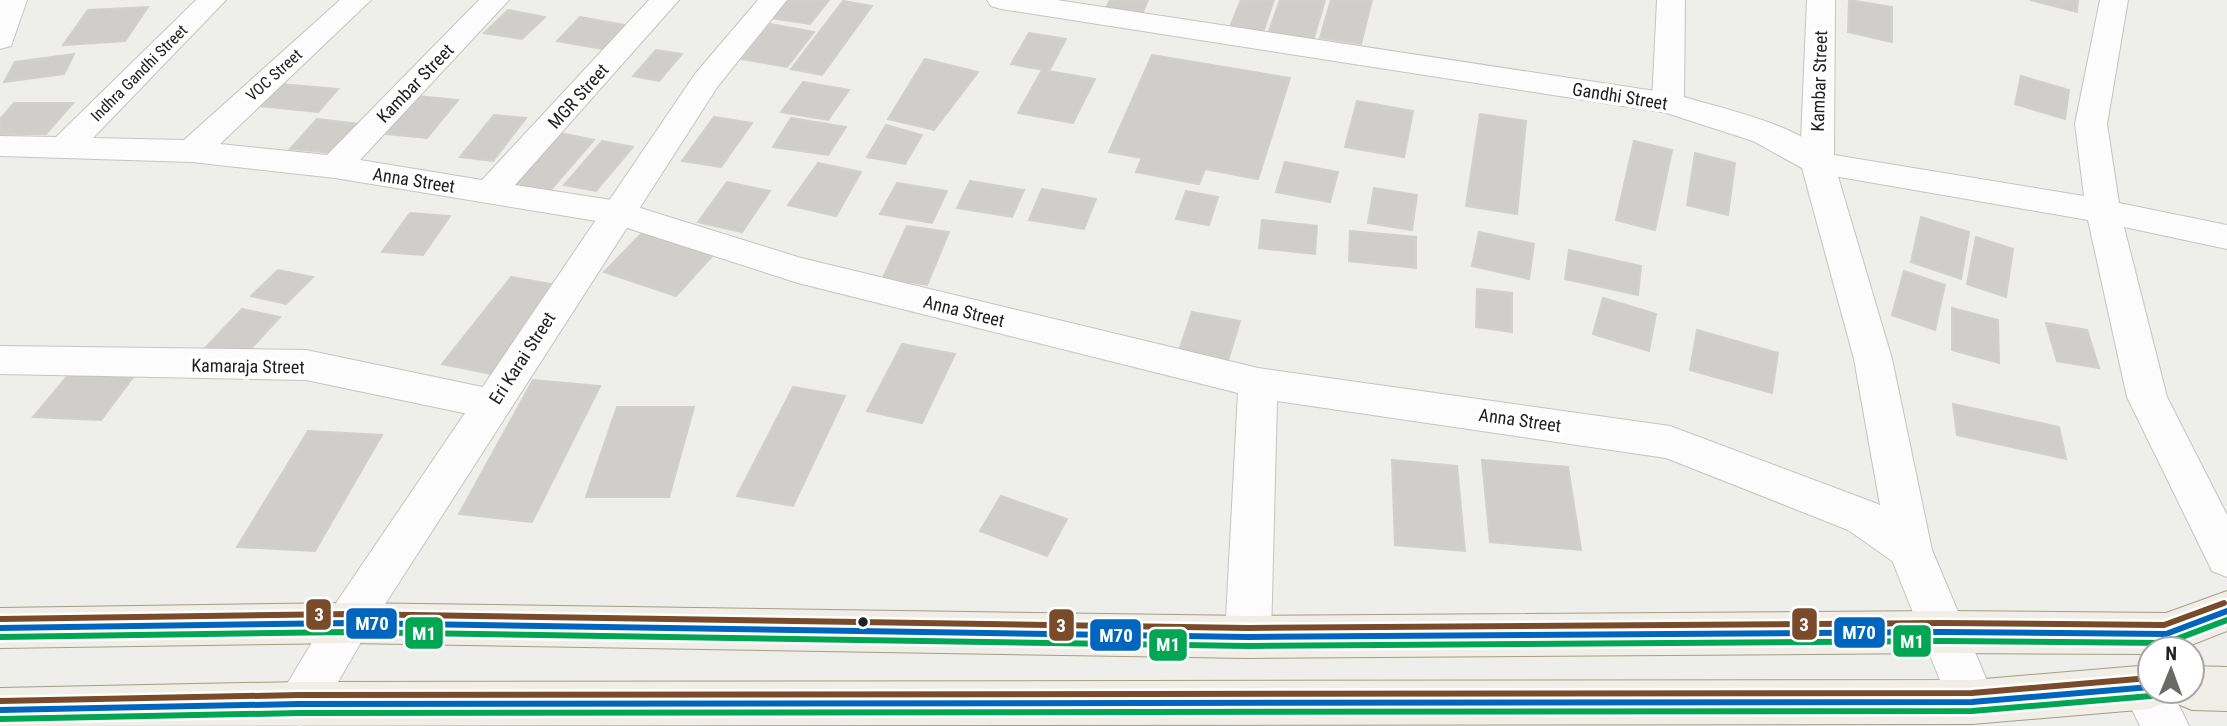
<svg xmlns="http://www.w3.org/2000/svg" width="2227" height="726" font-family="'Roboto Condensed',sans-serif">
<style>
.building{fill:#cfcecb;stroke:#d1d0cc;stroke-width:2}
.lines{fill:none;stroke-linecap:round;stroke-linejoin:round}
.minor-casing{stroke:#c4c4c2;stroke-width:2}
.tertiary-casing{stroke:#c4c4c2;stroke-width:2}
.primary-casing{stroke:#a39f88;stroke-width:2}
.minor{fill:#fcfcfc;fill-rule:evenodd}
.tertiary{fill:#fcfcfc;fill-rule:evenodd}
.primary{fill:#f1eee7;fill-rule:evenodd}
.bus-1-casing{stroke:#fff;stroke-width:11}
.bus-2-casing{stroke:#fff;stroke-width:11}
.bus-3-casing{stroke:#fff;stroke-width:11}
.bus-1{stroke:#0065bd;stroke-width:6}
.bus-2{stroke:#00a651;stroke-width:6}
.bus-3{stroke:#7a4b2a;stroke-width:6}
.bus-dot{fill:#212121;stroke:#fff;stroke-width:2.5}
.labels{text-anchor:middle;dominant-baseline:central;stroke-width:7;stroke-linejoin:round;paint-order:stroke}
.far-street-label{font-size:16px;fill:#212121;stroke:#fff}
.street-label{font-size:18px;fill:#212121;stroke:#fff}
.line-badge{stroke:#fff;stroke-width:2.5}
.badge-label{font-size:19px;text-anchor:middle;font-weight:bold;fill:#fff}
</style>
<rect width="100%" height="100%" fill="#eeeeea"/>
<g class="building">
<polygon points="785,0 829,0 810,24 770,18"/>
<polygon points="1110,0 1148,0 1142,14 1106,8"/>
<polygon points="1241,0 1274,0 1262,35 1229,29"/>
<polygon points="1280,0 1325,0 1313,41 1268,34"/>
<polygon points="1331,0 1372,0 1361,44 1320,38"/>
<polygon points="1849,0 1892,7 1892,42 1848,32"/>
<polygon points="2030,0 2078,0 2077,12"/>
<polygon points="843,1 872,6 822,75 791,69"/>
<polygon points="148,7 125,41 63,45 88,10"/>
<polygon points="508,10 545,17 522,39 484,33"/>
<polygon points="580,17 630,26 608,50 557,41"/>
<polygon points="770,24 814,32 787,67 742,59"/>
<polygon points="1029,33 1066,39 1049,71 1011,64"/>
<polygon points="656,50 682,54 659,81 633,76"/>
<polygon points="74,54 64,74 4,82 15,62"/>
<polygon points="1152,55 1290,78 1258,179 1205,169 1199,184 1136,172 1142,158 1109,152"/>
<polygon points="925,59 978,72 934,130 888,119"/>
<polygon points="1042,70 1095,79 1073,123 1018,113"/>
<polygon points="2021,76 2069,90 2065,119 2015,104"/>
<polygon points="803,82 849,90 828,120 781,112"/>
<polygon points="281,84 338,89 318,112 259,106"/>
<polygon points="407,95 458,100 427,138 375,133"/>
<polygon points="1357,101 1413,111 1404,157 1345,147"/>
<polygon points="14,103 73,103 46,134 0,134 0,119"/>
<polygon points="1480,114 1526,121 1517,214 1466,206"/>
<polygon points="494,115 526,118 493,161 460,157"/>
<polygon points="714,117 752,123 721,167 682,161"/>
<polygon points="791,118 846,127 828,155 773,147"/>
<polygon points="317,119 360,124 334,153 290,149"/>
<polygon points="886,125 922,135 905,164 867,157"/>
<polygon points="560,133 594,140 549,192 513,185"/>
<polygon points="602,141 633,147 596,191 564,185"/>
<polygon points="1634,141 1672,150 1655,230 1616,220"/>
<polygon points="1695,153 1735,163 1728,215 1687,205"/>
<polygon points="1285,162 1338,172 1330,202 1276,192"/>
<polygon points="818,163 861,172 836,216 788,205"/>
<polygon points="970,181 1024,190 1012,217 957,208"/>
<polygon points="727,182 770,191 742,232 698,222"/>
<polygon points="897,183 947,191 932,223 880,214"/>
<polygon points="1374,188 1417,195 1412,230 1368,223"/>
<polygon points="1042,189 1096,199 1084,229 1029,220"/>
<polygon points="1186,191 1218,197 1209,225 1176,219"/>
<polygon points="410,213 450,216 423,255 382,252"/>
<polygon points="1921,217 1969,232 1961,279 1911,262"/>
<polygon points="1262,220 1317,226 1315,254 1259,248"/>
<polygon points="907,226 949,232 927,285 883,278"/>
<polygon points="645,230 715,253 676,296 604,272"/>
<polygon points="1350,231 1416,237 1416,268 1349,261"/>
<polygon points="1479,232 1534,244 1529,279 1472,266"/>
<polygon points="1976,237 2013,249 2006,297 1967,284"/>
<polygon points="1569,250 1641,266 1638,295 1565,279"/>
<polygon points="278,270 313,277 286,304 251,296"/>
<polygon points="1904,271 1945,285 1935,330 1892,315"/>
<polygon points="511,277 562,286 496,375 442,364"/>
<polygon points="1477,289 1512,293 1512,332 1476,327"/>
<polygon points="1603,298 1656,314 1649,351 1593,334"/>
<polygon points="1952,308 1998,320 1999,363 1952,350"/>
<polygon points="242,309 280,317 244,356 204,349"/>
<polygon points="1192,312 1240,321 1227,364 1178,354"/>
<polygon points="2046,323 2087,330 2099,368 2057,361"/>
<polygon points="1697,330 1778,353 1772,393 1690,370"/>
<polygon points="902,344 955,354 922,423 867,411"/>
<polygon points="70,373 134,376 101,420 33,417"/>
<polygon points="533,380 600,386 532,522 459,514"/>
<polygon points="793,387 845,396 793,506 737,496"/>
<polygon points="1953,404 2059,427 2066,459 1957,435"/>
<polygon points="617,407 694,407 669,497 586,497"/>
<polygon points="308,431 382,435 315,551 237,547"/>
<polygon points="1392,460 1457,466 1465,551 1395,545"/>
<polygon points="1482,460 1568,467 1581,550 1490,542"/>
<polygon points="1001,496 1067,519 1047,556 980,531"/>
</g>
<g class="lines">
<defs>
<g id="minor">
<polygon points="0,0 27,0 11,46 0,49"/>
<polygon points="196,0 226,0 93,138 184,140 340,0 371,0 220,144 327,155 479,0 509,0 360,160 482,180 649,0 679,0 515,185 618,201 801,258 1258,368 1670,426 1878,504 1925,537 1932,550 1925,563 1910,569 1895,563 1848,530 1666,458 1277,401 1271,637 1264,652 1248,658 1232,652 1225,637 1238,393 798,283 615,224 335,178 192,162 0,156 0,136 56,137"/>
<polygon points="987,0 1057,0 1668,93 1679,96 1684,103 1679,110 1668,113 1001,9 991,6"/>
<polygon points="1807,0 1835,0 1834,155 2084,196 2075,124 2100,0 2128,0 2107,124 2119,203 2227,225 2227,249 2124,227 2167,397 2227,515 2227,577 2212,571 2127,397 2088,220 1805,171 1800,163"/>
<polygon points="0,346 306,350 492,389 506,393 512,404 506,415 492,419 306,380 0,374"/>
<polygon points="2145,665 2150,667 2150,691 2172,691 2189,726 2140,726 2121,687 2128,672"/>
</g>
<g id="tertiary">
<polygon points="758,0 787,0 718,86 364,637 316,720 300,726 282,720 275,704 332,609 695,74"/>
<path d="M1657,0H1685L1684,97C1724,109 1810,127 1834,163L1892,359L1932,550L1996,702L1989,718L1972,724L1955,718L1888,550L1854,359L1802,168L1753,141L1657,110L1652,103Z"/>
</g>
<g id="primary">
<polygon points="2227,591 2227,631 2181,649 2150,649 2150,654 1943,653 1248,658 348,643 0,648 0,608 348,603 1248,616 1943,611 2166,613"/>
<polygon points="2150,665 2150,691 2192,691 2192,666 2227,667 2227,711 2192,710 2175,703 2171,693 2167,702 2150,709 1972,724 0,726 0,688 299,682 1972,680"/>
</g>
</defs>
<use href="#minor" class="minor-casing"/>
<use href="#tertiary" class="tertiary-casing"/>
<use href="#primary" class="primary-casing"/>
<use href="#minor" class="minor"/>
<use href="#tertiary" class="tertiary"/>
<use href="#primary" class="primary"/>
<defs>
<g id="bus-1">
<polyline points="0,628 348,623 1248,637 1943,632 2166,634 2227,611"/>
<polyline points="0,710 299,704 1972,702 2150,687"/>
</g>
<g id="bus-2">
<polyline points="0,637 348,632 1248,646 1943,641 2166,643 2227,620"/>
<polyline points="0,719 299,713 1972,711 2151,696"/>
</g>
<g id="bus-3">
<polyline points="0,619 348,614 1248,628 1943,623 2164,625 2224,603"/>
<polyline points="0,701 299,695 1972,693 2149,678"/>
</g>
</defs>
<use href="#bus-1" class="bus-1-casing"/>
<use href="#bus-2" class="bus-2-casing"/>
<use href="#bus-3" class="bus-3-casing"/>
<use href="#bus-1" class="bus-1"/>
<use href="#bus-2" class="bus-2"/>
<use href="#bus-3" class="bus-3"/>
</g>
<circle class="bus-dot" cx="863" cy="622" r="6"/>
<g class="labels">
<g class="far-street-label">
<text transform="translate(139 73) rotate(-45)">Indhra Gandhi Street</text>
<text transform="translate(274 75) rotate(-42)">VOC Street</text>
</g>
<g class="street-label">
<text transform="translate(1819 81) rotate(-88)">Kambar Street</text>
<text transform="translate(415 83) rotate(-46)">Kambar Street</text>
<text transform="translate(578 96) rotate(-48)">MGR Street</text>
<text transform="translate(1620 96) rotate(9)">Gandhi Street</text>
<text transform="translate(414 180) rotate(9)">Anna Street</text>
<text transform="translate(964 311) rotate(14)">Anna Street</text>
<text transform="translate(522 358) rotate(-57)">Eri Karai Street</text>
<text transform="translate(248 366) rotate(1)">Kamaraja Street</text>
<text transform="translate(1520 420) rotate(8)">Anna Street</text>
</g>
</g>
<g class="line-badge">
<rect x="305" y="598" width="27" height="33" rx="7" fill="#7a4b2a"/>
<rect x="345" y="607" width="53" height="33" rx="7" fill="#0065bd"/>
<rect x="1791" y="607" width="27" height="34" rx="7" fill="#7a4b2a"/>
<rect x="1048" y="608" width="27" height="34" rx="7" fill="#7a4b2a"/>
<rect x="1833" y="616" width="53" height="33" rx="7" fill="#0065bd"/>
<rect x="404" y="616" width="40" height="34" rx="7" fill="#00a651"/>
<rect x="1089" y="618" width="53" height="34" rx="7" fill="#0065bd"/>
<rect x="1892" y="624" width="40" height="34" rx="7" fill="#00a651"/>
<rect x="1148" y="628" width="40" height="34" rx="7" fill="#00a651"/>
</g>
<g class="badge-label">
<text x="319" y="621">3</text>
<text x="372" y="630">M70</text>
<text x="1804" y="631">3</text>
<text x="1061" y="632">3</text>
<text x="1859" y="639">M70</text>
<text x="424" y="640">M1</text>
<text x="1116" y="642">M70</text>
<text x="1912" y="648">M1</text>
<text x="1168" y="651">M1</text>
</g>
<g transform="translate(2171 670) rotate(1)"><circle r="33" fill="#ffffff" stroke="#a6a6a6" stroke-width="2"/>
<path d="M0-5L12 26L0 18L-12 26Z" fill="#696967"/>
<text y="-10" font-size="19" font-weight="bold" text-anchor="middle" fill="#212121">N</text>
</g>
</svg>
